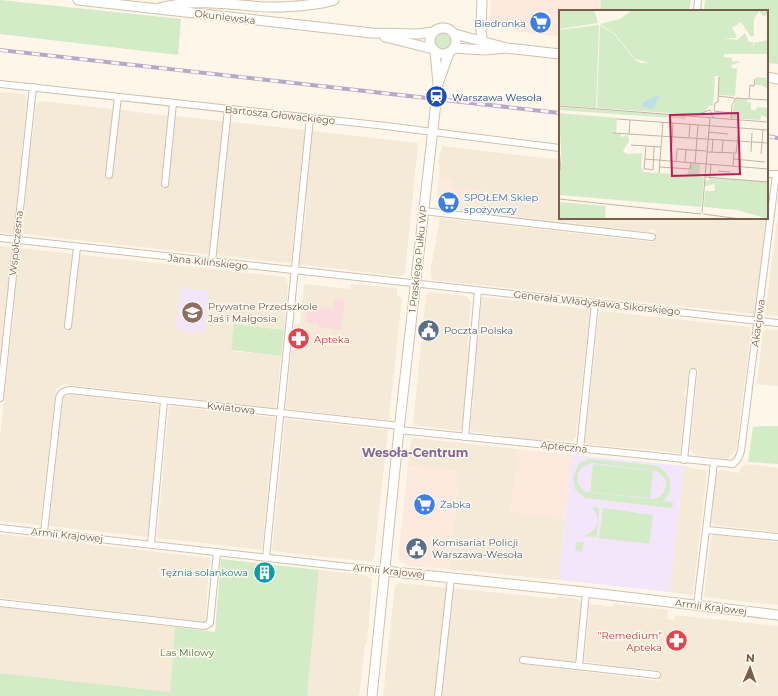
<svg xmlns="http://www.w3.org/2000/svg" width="778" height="696" font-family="Montserrat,sans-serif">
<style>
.residential{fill:#f5e9d7}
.commercial{fill:#fde9dd}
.education{fill:#f3e6fa}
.medical{fill:#fbdcde}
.green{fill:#d3ebc7;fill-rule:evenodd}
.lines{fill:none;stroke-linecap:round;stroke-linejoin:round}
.street-casing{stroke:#d0bfae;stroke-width:8}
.secondary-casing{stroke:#d3c0ac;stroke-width:11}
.street{stroke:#fff;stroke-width:6}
.secondary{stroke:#fff;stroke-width:9}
.rail-casing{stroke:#baa6c8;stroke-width:4}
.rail{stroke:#fffaf0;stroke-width:2.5;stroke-dasharray:8;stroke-linecap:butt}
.labels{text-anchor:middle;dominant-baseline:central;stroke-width:3;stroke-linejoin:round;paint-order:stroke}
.street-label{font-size:10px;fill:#795e4c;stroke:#fffaf0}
.shop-label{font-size:10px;fill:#366cbe;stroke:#fffaf0;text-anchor:start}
.transit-label{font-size:10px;fill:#164399;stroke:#fffaf0;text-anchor:start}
.education-label{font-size:10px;fill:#785e54;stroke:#fffaf0;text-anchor:start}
.service-label{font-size:10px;fill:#4e5e75;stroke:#fffaf0;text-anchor:start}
.health-label{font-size:10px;fill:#be3a42;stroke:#fffaf0;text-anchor:start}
.culture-label{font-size:10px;fill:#0d838f;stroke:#fffaf0;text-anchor:end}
.park-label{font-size:10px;fill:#517f43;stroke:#fffaf0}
.quarter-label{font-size:12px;font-weight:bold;fill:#876494;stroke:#fffaf0}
.inset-road{fill:none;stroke:#c4b4a5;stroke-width:1}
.view{fill:#c2185b;fill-opacity:0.15;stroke:#c2185b;stroke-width:2}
.inset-edge{fill:none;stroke:#795e4c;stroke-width:2}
</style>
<rect width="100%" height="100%" fill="#fdf6e9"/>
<g class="residential">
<polygon points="0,92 23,94 27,99 14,230 11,234 0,232"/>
<polygon points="41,101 111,109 113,112 106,173 109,178 112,174 119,113 121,110 169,116 161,186 167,187 175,116 305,130 291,262 288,263 24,234 23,230 29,150 32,142 36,104"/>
<polygon points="311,131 418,143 405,274 399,276 297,264 301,230 304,230 307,201 304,198"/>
<polygon points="442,146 560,160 560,218 767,218 755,314 433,280 431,277 431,268 440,218 653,242 656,230 651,229 648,232 486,213 488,192 453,187 453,179 439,177 440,165 438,164"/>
<polygon points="778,213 778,316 765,315"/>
<polygon points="0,246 12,247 0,368"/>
<polygon points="19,248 285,277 288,284 284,330 234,324 231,351 281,356 276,406 273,408 63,384 56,389 40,525 0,521 0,437 13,321"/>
<polygon points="304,284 351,289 351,284 397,288 397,296 402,298 389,418 387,420 288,409 286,407 294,324 300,324"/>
<polygon points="430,292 466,296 471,303 467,345 470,346 462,428 459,431 413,425 426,295"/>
<polygon points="482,297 588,309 590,312 576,437 570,442 544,439 543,442 471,431 470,428 473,400 471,400"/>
<polygon points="601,311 749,327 751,330 736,450 727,459 695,455 690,450 698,369 689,369 687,389 685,390 684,396 686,397 680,453 587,444 585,441 599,313"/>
<polygon points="766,329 778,330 778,386 757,384 763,332"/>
<polygon points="67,394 159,405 148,535 146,537 49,526 63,397"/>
<polygon points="169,406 275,418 262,550 157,538"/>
<polygon points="287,419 388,430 374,557 371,562 272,551 285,421"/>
<polygon points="414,438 518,449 511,511 565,519 559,580 449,569 460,471 408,466 411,439"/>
<polygon points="746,464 778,468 778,532 714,525 711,521 716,473 720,470 740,473 740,469"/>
<polygon points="684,466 707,471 693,594 690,595 670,592"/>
<polygon points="0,534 210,558 205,622 0,598"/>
<polygon points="714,535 778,542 778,605 704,597 711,537"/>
<polygon points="319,570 365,575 372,579 367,645 365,645 359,696 307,696"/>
<polygon points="399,583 447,588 440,652 437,652 436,660 439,663 435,696 383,696 395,586"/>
<polygon points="454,588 557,599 557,597 578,599 583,604 577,658 572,663 523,657 523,664 660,681 661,671 586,662 584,660 590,604 612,607 613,604 668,610 667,619 675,620 675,615 778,626 778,696 441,696 452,591"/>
<polygon points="0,607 175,627 170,692 0,673"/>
</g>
<g class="commercial">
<polygon points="491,0 601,0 600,11 560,11 560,37 516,31 502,22 490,21"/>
<polygon points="439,177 453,179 453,187 488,192 486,213 441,208 437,197"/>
<polygon points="518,449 572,455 565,519 511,512"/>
<polygon points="408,466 460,471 449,569 407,566 398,559"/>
</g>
<g class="education">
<polygon points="181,288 209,291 204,333 176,330"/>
<polygon points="572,455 684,466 670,592 559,580"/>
</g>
<polygon class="medical" points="338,299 345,300 341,330 318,327 318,324 305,322 307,308 314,309 315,306 333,310 334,301"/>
<g class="green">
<polygon points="0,0 181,19 178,55 0,34"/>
<polygon points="601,0 691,0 689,11 600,11"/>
<polygon points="705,0 778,0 778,64 767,63 767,11 704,11"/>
<circle cx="443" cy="41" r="8"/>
<polygon points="234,324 284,330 281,356 231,350"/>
<polygon points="762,426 778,426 778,464 748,462 753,427"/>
<path d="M589,459L652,465C669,468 678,488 663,501L673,502L672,508L585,498L575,489L573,476L580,463ZM593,463L657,471L666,480C667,490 663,497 653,499L585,492L579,485C575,474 581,464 593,463Z"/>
<polygon points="593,464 653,471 650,498 590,492"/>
<path d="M594,507L598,508L599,510L597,535L595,537L583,536C597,533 602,520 593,509Z"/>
<polygon points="603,508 653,515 649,544 599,538"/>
<polygon points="577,542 584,542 582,552 575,551"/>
<polygon points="221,559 319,570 307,696 0,696 0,673 170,692 175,627 215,632"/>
</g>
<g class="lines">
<defs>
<g id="street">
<polyline points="697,11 698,0"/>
<polyline points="0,84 386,126 560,148"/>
<polyline points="767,174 778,174"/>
<polyline points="109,175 118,97"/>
<polyline points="165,184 173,103"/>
<polyline points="423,211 652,237"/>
<polyline points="0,238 778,323"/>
<polyline points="212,262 228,109"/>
<polyline points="68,326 77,247"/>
<polyline points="0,398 33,87"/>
<polyline points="399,430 733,464 738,459 741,451 776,174"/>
<polyline points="465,437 478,291"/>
<polyline points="580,449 595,303"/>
<polyline points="684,460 693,372"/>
<polyline points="0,528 385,571"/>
<polyline points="707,530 778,537"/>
<path d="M44,532L59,398C60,393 65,390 70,390L400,426"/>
<polyline points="151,544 164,401"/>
<polyline points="266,557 310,118"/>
<polyline points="0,603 205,626 210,623 217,552"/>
<polyline points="697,605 714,463"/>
<polyline points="523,660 657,675"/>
<polyline points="579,666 586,592"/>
<polyline points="438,696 451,578"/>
</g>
<g id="secondary">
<polyline points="78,0 372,33 418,34 433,32"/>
<polyline points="482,0 481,30 483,45"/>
<path d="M159,8C191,0 218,3 252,6C270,8 289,7 307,5C317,4 326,3 334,0"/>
<circle cx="443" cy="41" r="13"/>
<polyline points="455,34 503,47"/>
<polyline points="385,37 433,49"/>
<polyline points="454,48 484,50 507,48 560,54"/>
<polyline points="767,77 778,79"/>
<polyline points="439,81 449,53"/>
<polyline points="385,571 576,591 778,615"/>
<polyline points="372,696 399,430 438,84 435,51"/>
</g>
</defs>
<use href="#street" class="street-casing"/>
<use href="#secondary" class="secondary-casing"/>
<use href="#street" class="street"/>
<use href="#secondary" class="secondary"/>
<defs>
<g id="rail">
<polyline points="0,50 560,113"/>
<polyline points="767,136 778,138"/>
</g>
</defs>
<use href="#rail" class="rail-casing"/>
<use href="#rail" class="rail"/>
</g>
<defs>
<symbol id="supermarket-disc" viewBox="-11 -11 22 22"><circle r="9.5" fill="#3f7fe0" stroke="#fffaf0"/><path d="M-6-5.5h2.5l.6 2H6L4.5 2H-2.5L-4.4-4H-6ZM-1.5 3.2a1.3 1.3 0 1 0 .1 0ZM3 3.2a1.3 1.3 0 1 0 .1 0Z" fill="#fff"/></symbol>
<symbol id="station-disc" viewBox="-11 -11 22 22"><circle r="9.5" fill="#1a4fb4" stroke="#fffaf0"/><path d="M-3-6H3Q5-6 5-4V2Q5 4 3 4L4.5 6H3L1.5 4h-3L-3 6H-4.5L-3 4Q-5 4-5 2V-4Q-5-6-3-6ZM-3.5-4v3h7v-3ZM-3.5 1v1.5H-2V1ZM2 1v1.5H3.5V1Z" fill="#fff"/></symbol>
<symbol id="school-disc" viewBox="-11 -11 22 22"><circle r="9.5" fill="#8d6e63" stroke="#fffaf0"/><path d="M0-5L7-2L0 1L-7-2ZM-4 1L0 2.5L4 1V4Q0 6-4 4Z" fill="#fff"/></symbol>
<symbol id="civic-disc" viewBox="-11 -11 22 22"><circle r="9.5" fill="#5c6f8a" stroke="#fffaf0"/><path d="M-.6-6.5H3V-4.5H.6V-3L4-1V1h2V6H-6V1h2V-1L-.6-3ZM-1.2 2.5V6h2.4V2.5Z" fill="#fff"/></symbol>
<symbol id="pharmacy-disc" viewBox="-11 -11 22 22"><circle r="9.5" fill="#e0444e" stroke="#fffaf0"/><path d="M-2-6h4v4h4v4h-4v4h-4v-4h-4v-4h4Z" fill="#fff"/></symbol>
<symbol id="building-disc" viewBox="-11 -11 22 22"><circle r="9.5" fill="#0f9aa8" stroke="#fffaf0"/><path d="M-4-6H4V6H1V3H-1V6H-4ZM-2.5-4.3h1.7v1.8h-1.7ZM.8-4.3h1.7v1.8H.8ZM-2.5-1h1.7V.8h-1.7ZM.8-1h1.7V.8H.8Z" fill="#fff"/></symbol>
</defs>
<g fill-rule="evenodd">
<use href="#supermarket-disc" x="528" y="10" width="25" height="25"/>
<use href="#station-disc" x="424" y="84" width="25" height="25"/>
<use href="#supermarket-disc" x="436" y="190" width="25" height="25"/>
<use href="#school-disc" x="180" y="300" width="25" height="25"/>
<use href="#civic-disc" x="416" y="318" width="25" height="25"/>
<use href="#pharmacy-disc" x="286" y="326" width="25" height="25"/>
<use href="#supermarket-disc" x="412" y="492" width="25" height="25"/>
<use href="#civic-disc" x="404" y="536" width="25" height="25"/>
<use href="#building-disc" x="252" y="560" width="25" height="25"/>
<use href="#pharmacy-disc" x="664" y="628" width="25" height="25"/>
</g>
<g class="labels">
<g class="street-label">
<text transform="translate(225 17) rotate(7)">Okuniewska</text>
<text transform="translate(280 115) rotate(6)">Bartosza Głowackiego</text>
<text transform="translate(16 243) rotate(-84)">Współczesna</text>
<text transform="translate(418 259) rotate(-84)">1 Praskiego Pułku WP</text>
<text transform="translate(208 262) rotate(6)">Jana Kilińskiego</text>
<text transform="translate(597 303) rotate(6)">Generała Władysława Sikorskiego</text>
<text transform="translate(758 323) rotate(-82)">Akacjowa</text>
<text transform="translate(231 408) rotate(6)">Kwiatowa</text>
<text transform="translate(564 447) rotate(6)">Apteczna</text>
<text transform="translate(67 535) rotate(6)">Armii Krajowej</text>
<text transform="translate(389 571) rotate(6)">Armii Krajowej</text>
<text transform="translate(711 607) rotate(7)">Armii Krajowej</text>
</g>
<g class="shop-label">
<text x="526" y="23" text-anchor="end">Biedronka</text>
<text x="464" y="197">SPOŁEM Sklep<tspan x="464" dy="12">spożywczy</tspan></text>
<text x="440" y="504">Żabka</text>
</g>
<g class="transit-label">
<text x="452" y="97">Warszawa Wesoła</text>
</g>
<g class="education-label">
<text x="208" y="306">Prywatne Przedszkole<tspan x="208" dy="12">Jaś i Małgosia</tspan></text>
</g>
<g class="service-label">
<text x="444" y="330">Poczta Polska</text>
<text x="432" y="542">Komisariat Policji<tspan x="432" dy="12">Warszawa-Wesoła</tspan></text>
</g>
<g class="health-label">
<text x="314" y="339">Apteka</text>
<text x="662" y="635" text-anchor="end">"Remedium"<tspan x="662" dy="12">Apteka</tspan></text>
</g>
<g class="culture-label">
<text x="248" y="572">Tężnia solankowa</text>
</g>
<g class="park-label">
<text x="187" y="652">Las Milowy</text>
</g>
<g class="quarter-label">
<text x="415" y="452">Wesoła-Centrum</text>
</g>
</g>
<g transform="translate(559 10)">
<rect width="209" height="209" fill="#fdf6e9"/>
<path d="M0,0H35L39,13L0,19ZM73,0H209V5L204,6L200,1L195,9V26L192,27L182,12L173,18L178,26L176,28H164L178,30L186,23L190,32H194L195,41V33L209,30V44H165V47L173,48V51L182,52L172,55L173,58L180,59H178L176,86L160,85V62V66H156L154,96H150L145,103L125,104L38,98L41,15L55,24L76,50L82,53H90L76,49L56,24L41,14L61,9ZM40,15L37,98L0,95V20ZM197,67L209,68V79L202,75H196ZM177,88L188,89V92H192V100H197L198,97L209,98V108L202,105L201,110L172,108ZM0,97L127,106V109L0,100ZM0,103L58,108L57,124H62V127L69,125L70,131L64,141L67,144L83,143L82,157L85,162L128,165L132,153L141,154L140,166L145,167L142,197L0,185V160L3,159ZM150,168L209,172V209L178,200L145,197L146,181H155L156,179L155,174L146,176V170L150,171ZM0,192L47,196L46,208L0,209Z" fill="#d3ebc7"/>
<path d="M97,86L100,87L94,99L83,96L84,92Z" fill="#bddfe8"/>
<path class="inset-road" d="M160,67L159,92L156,93L155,101L172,103M159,86L176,88M190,89L191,75L195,76L196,69M0,96L156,108M137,105L151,100L154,108M155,108L209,112M58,109L209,120M172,109L173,95L177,88L208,90M149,122L169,124M54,123L209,133M70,124L71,110M130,127L131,114M72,135L102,137M87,136L85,159H89L94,160L95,137M0,139L2,159L0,160M148,142L177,143L180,118M153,142L154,129M192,142L193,123M163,143L164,130M202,144L204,120M86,149L209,159M175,149L206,152M112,151L114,113M117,152L118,139L147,141M126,152L127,140M136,153L139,115M174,156L175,144M101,157L131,159L132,153M159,161L171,162M100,163L104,112M146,167L209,172M151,167L152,154M0,189L142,204M143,203L151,108M144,204L182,209"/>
<path class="view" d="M179,103L181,164L113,166L111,105Z"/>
<rect width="209" height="209" class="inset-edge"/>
</g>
<g transform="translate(750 668) rotate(2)" stroke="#fffaf0" stroke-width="3" paint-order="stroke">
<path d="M0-3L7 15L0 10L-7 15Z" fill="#795e4c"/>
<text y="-6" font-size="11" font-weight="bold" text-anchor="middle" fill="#795e4c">N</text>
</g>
</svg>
